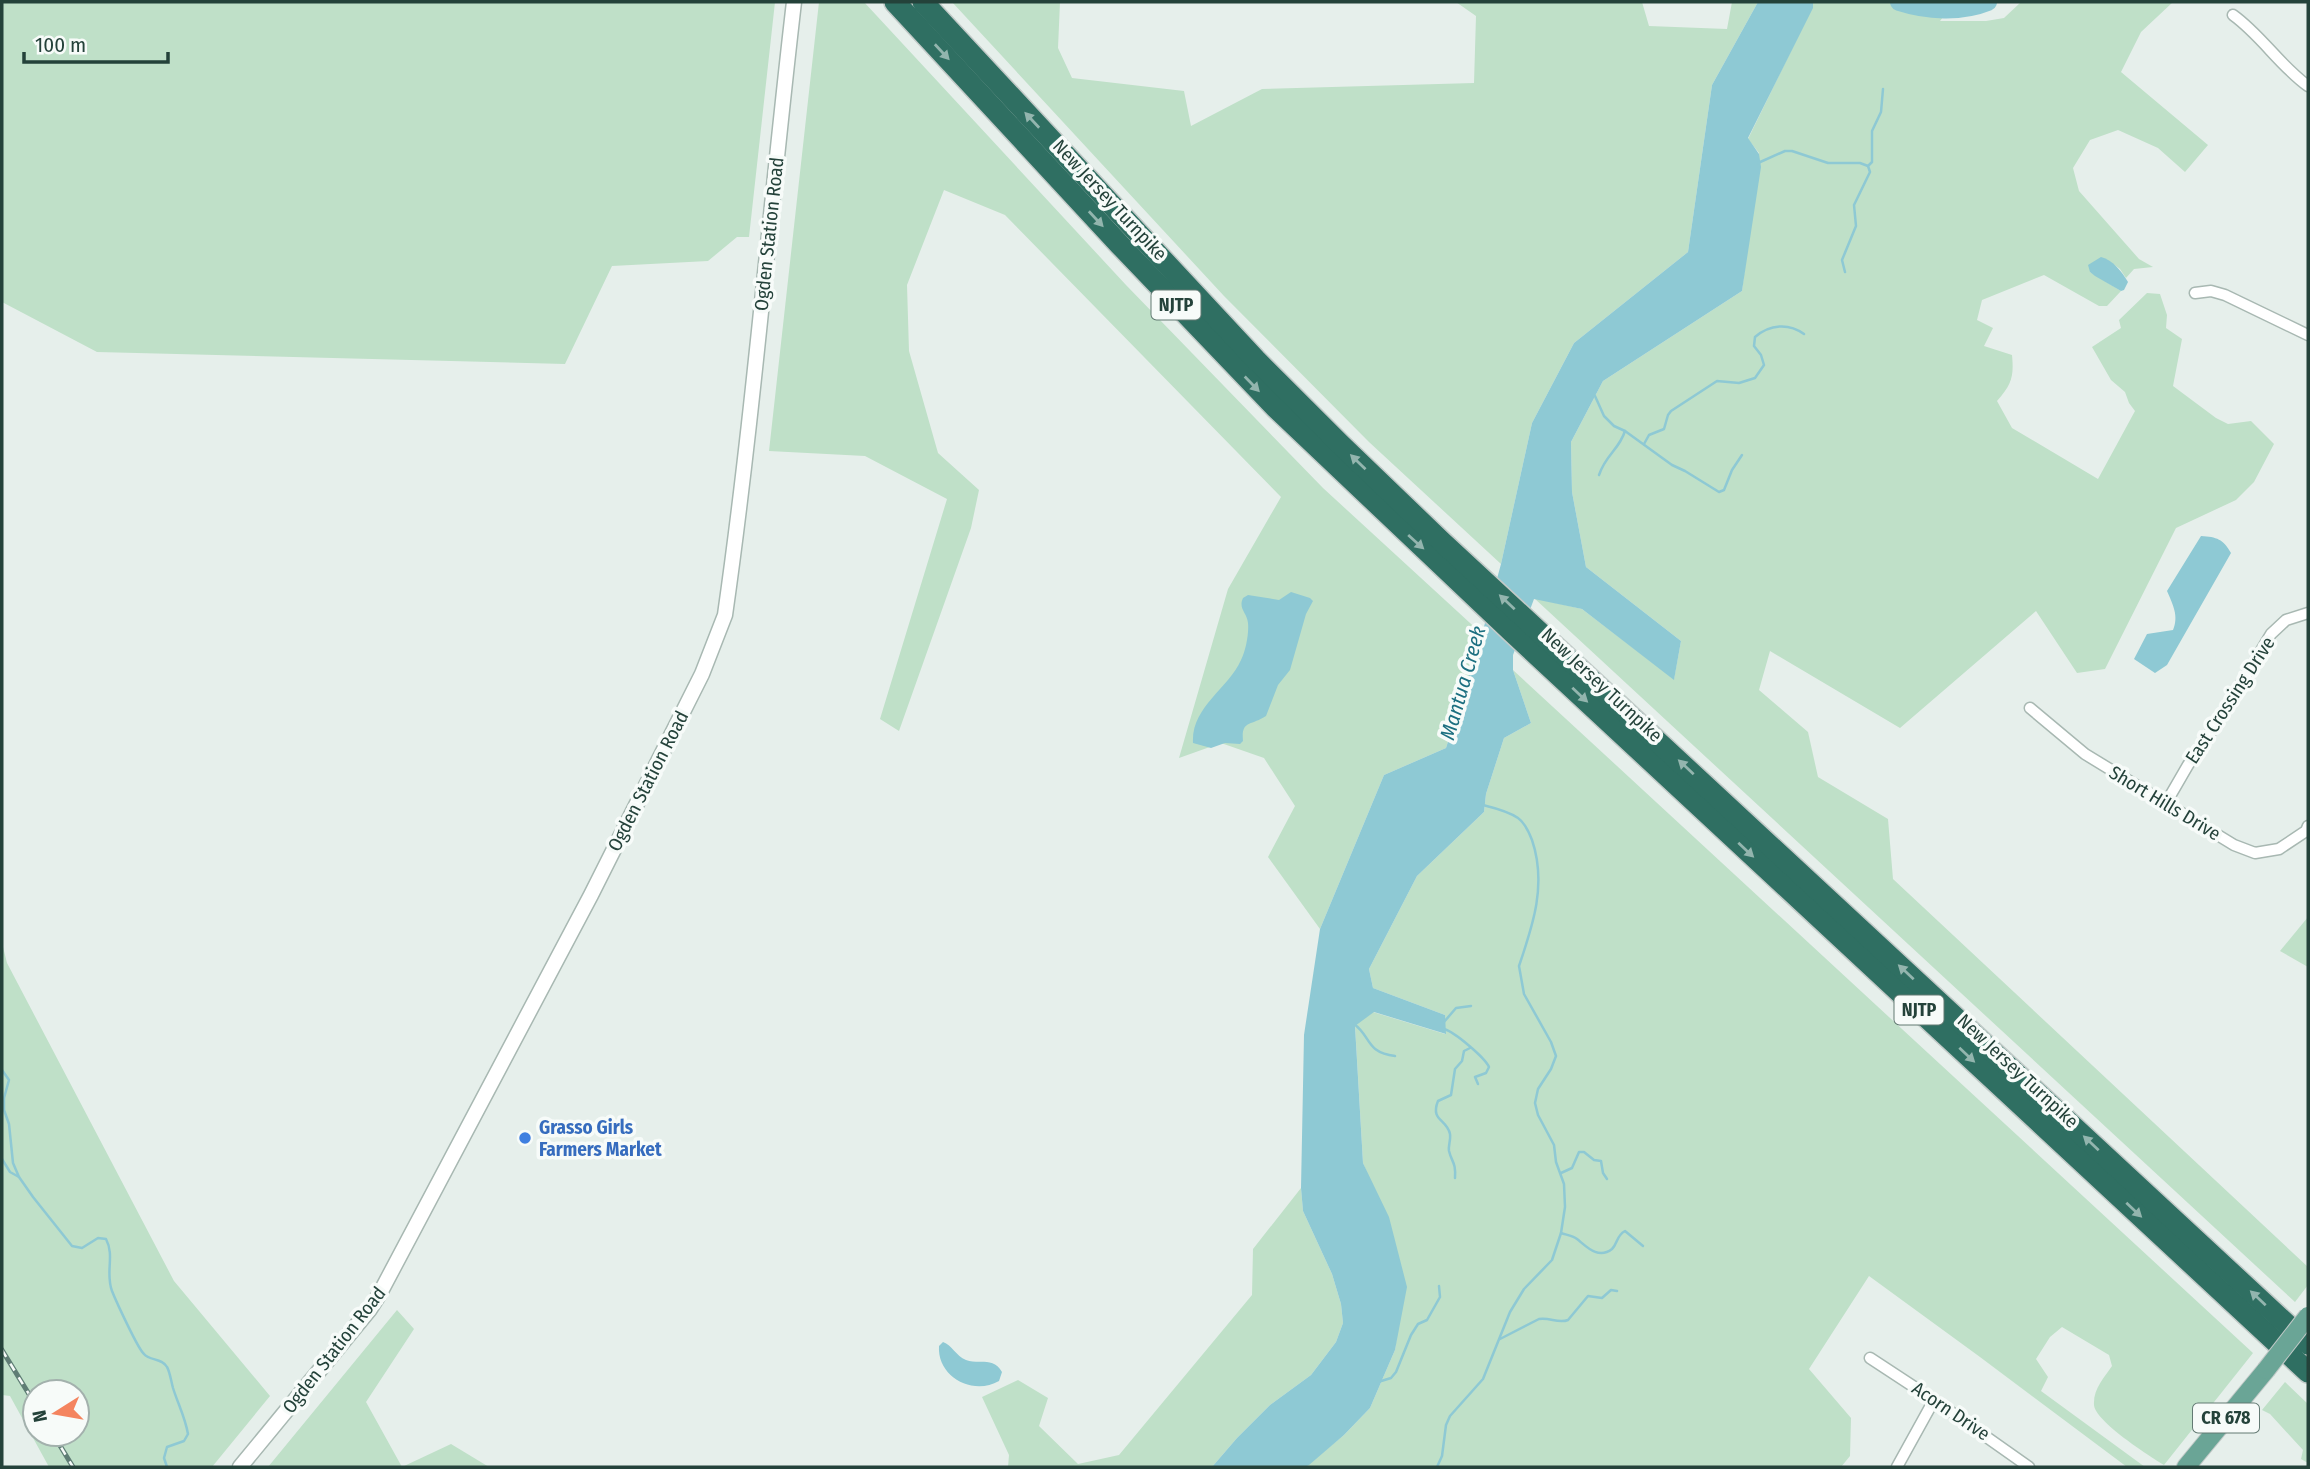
<svg xmlns="http://www.w3.org/2000/svg" width="2310" height="1469" font-family="'Fira Sans Condensed',sans-serif">
<style>
.green{fill:#bfe0c8;fill-rule:evenodd}
.water{fill:#8ec9d4}
.lines{fill:none;stroke-linecap:round;stroke-linejoin:round}
.stream{stroke:#8ec9d4;stroke-width:2.5}
.river{stroke:#8ec9d4;stroke-width:18}
.minor-casing{stroke:#a8b8b2;stroke-width:13}
.tertiary-casing{stroke:#a8b8b2;stroke-width:17}
.primary-casing{stroke:#c2cac8;stroke-width:20}
.motorway-casing{stroke:#c2cac8;stroke-width:24}
.minor{stroke:#fff;stroke-width:10}
.tertiary{stroke:#fff;stroke-width:14}
.primary{stroke:#6aa596;stroke-width:18}
.motorway{stroke:#2f6f62;stroke-width:21}
.rail-casing{stroke:#5f7d75;stroke-width:5}
.rail{stroke:#f7fbf9;stroke-width:2.5;stroke-dasharray:8;stroke-linecap:butt}
.primary-bridge-casing{stroke:#c2cac8;stroke-width:20;stroke-linecap:butt}
.primary-bridge{stroke:#6aa596;stroke-width:18}
.oneway{fill:#93b5ae}
.shop-dot{fill:#3f7fe0;stroke:#f7fbf9;stroke-width:2.5}
.labels{text-anchor:middle;dominant-baseline:central;stroke-width:7;stroke-linejoin:round;paint-order:stroke}
.shield{fill:#f7fbf9;stroke:#637a73;stroke-width:2}
.shield-label{font-size:18px;font-weight:bold;fill:#24423a}
.street-label{font-size:19px;fill:#24423a;stroke:#f7fbf9}
.shop-label{font-size:19px;font-weight:bold;fill:#366cbe;stroke:#f7fbf9;text-anchor:start}
.water-label{font-size:21px;font-style:italic;fill:#1c6f80;stroke:#f7fbf9}
</style>
<rect width="100%" height="100%" fill="#e6efeb"/>
<g class="green">
<polygon points="2,2 775,2 749,237 737,237 708,261 612,266 565,364 97,352 2,302"/>
<polygon points="819,2 864,2 1126,285 1323,488 1482,634 1446,748 1384,775 1320,929 1268,857 1295,806 1264,758 1221,743 1179,758 1228,589 1281,497 1005,215 944,190 907,285 909,351 938,453 979,490 971,528 899,731 880,719 947,499 865,456 769,451"/>
<polygon points="952,2 1060,2 1058,48 1072,78 1184,91 1191,126 1262,89 1474,83 1476,16 1456,2 1642,2 1649,26 1727,29 1732,2 1758,2 1712,85 1688,252 1574,343 1532,423 1501,564 1369,442 1224,296"/>
<path d="M1813,2H1955L1940,21H1986L2004,18L2021,2H2173L2141,32L2121,72L2208,145L2185,172L2158,148L2118,130L2090,140L2073,168L2079,191L2139,259L2153,267L2134,269L2126,278L2120,269L2109,261L2090,272L2121,291L2107,306H2099L2044,275L1982,300L1977,320L1993,328L1984,346L2012,355C2014,376 2012,384 1997,401L2012,428L2098,479L2135,411L2129,403L2125,392L2111,380L2092,347L2121,328L2119,320L2147,293L2160,294L2167,315L2166,328L2182,339L2173,386L2216,418L2228,424L2251,421L2274,444L2254,482L2236,500L2176,528L2105,669L2077,673L2036,611L1900,728L1770,651L1759,690L1808,732L1818,777L1888,819L1893,879L2308,1267V1285L2295,1302L1534,598L1582,609L1674,679L1681,641L1586,567L1572,492L1571,442L1603,381L1742,291L1759,153L1748,139L1812,8Z"/>
<path d="M1513,670L2253,1353L2164,1465C2149,1456 2095,1421 2094,1405C2093,1389 2104,1378 2112,1366L2109,1355L2062,1327L2050,1337L2036,1359L2048,1377L2041,1391L2145,1467H2127L1980,1357L1869,1276L1809,1369L1851,1418L1850,1456L1841,1467H1305L1344,1435L1370,1408L1395,1350L1399,1320L1373,1187L1363,1163L1355,1025L1373,1012L1445,1034V1015L1373,988L1369,969L1417,876L1484,812L1486,794L1504,738L1531,723Z"/>
<polygon points="2308,917 2308,967 2280,951"/>
<path d="M2,943L7,963L174,1281L270,1396L212,1467H49L10,1396L2,1395ZM35,1392H77V1434H35Z"/>
<polygon points="1301,1188 1303,1211 1332,1274 1341,1304 1343,1323 1336,1342 1311,1375 1270,1405 1237,1438 1212,1467 1008,1467 1009,1455 982,1397 1018,1380 1048,1398 1039,1426 1078,1464 1119,1455 1252,1295 1253,1249"/>
<polygon points="397,1310 414,1329 366,1402 402,1467 451,1444 489,1467 268,1467"/>
<polygon points="2285,1382 2308,1404 2308,1463 2301,1459 2303,1450 2270,1414 2262,1410"/>
</g>
<g class="water">
<polygon points="1758,2 1813,2 1813,8 1748,138 1759,154 1761,167 1742,291 1603,381 1571,442 1572,492 1586,567 1681,641 1674,680 1582,609 1534,599 1513,655 1513,670 1531,723 1504,738 1486,794 1484,812 1417,876 1369,969 1373,988 1445,1015 1446,1034 1374,1012 1355,1026 1363,1163 1389,1217 1407,1287 1395,1350 1370,1408 1344,1435 1309,1465 1305,1467 1212,1467 1237,1438 1270,1405 1311,1375 1336,1342 1343,1323 1341,1304 1332,1274 1303,1211 1301,1188 1304,1035 1320,929 1384,775 1446,748 1482,634 1501,564 1532,423 1574,343 1688,252 1712,85"/>
<path d="M2101,257C2113,260 2122,272 2128,282L2124,290L2121,291L2095,276L2090,272L2088,265Z"/>
<path d="M2201,536C2217,537 2223,539 2231,553L2167,665L2155,673L2134,659L2147,634L2173,630C2179,616 2173,605 2167,591Z"/>
<path d="M1291,592L1310,598L1313,601L1306,614L1290,670L1278,685L1266,716C1251,726 1241,720 1243,741L1240,744L1225,743L1211,748L1193,743C1191,707 1228,689 1241,660C1246,650 1249,633 1248,623C1247,612 1238,609 1243,598L1248,595L1279,600Z"/>
<path d="M943,1342C952,1345 956,1356 966,1360C979,1365 993,1356 1002,1372L999,1381C973,1396 937,1377 939,1346Z"/>
</g>
<g class="lines">
<g class="stream">
<polyline points="1758,163 1785,151 1792,151 1828,163 1860,163 1868,166"/>
<polyline points="1845,272 1842,260 1856,226 1854,205 1870,172 1868,166 1872,162 1872,131 1881,112 1883,89"/>
<polyline points="1595,396 1604,416 1614,426 1625,431 1672,465 1685,471 1719,492 1724,490 1732,470 1742,455"/>
<path d="M1644,444L1649,435L1664,429L1668,415L1671,411L1717,381L1739,383L1755,378L1764,365L1761,355L1754,346L1755,337C1770,324 1789,323 1804,334"/>
<path d="M1599,475C1606,454 1619,450 1625,431"/>
<polyline points="1444,1022 1456,1008 1471,1006"/>
<path d="M1354,1024C1371,1036 1366,1053 1395,1056"/>
<path d="M1444,1029C1455,1032 1485,1058 1489,1067L1486,1073L1475,1077L1478,1084"/>
<path d="M2,1070L9,1080L4,1098V1110L9,1124L13,1163L19,1177L33,1197L72,1246L82,1248L98,1238L106,1239C115,1256 105,1273 112,1291C116,1301 138,1349 144,1354C150,1361 162,1358 167,1367C170,1372 171,1381 173,1388C178,1404 185,1417 188,1434L184,1441L167,1447L164,1458L167,1467"/>
<polyline points="2,1159 10,1172 19,1177"/>
<polyline points="1561,1173 1572,1168 1579,1152 1584,1152 1594,1160 1601,1161 1603,1173 1607,1179"/>
<path d="M1455,1178C1456,1162 1452,1163 1449,1151C1448,1146 1451,1140 1450,1134C1447,1119 1430,1121 1438,1101L1451,1095L1455,1069L1462,1061L1464,1051L1470,1048"/>
<path d="M1561,1233C1566,1235 1572,1235 1577,1239C1586,1246 1598,1260 1612,1249C1618,1243 1616,1236 1625,1231L1643,1246"/>
<path d="M1500,1339L1539,1319C1550,1317 1558,1324 1568,1320L1588,1296L1602,1298L1611,1290L1617,1291"/>
<polyline points="1378,1382 1391,1378 1396,1372 1411,1335 1418,1324 1427,1320 1440,1297 1439,1286"/>
<path d="M1437,1467L1442,1456L1446,1425L1450,1416L1483,1379L1510,1312L1524,1289L1552,1260L1561,1233L1565,1207L1564,1184L1556,1162L1554,1145L1538,1115L1535,1103L1538,1089L1551,1069L1556,1056L1551,1042L1524,994L1519,966C1533,925 1547,884 1532,840C1529,832 1525,823 1518,818C1508,811 1495,808 1483,805"/>
</g>
<path class="river" d="M1899,2C1927,11 1961,13 1988,2"/>
<defs>
<g id="minor">
<path d="M2233,15C2262,36 2279,65 2308,86"/>
<polyline points="2195,293 2211,291 2225,295 2308,335"/>
<polyline points="2030,708 2085,754 2234,845 2255,853 2279,849 2306,831 2308,826"/>
<polyline points="2166,803 2188,765 2221,717 2271,634 2286,620 2308,613"/>
<polyline points="1870,1358 1934,1400 2029,1467"/>
<polyline points="1897,1467 1934,1400"/>
</g>
<path id="tertiary" d="M240,1467L370,1309L379,1295L591,895L702,674L725,615C754,411 770,206 794,2"/>
<polyline id="primary" points="2186,1467 2266,1370"/>
<g id="motorway">
<polyline points="895,2 1120,245 1276,408 1512,632 2308,1372"/>
<polyline points="923,2 1256,360 1340,444 1441,541 2308,1344"/>
</g>
</defs>
<use href="#minor" class="minor-casing"/>
<use href="#tertiary" class="tertiary-casing"/>
<use href="#primary" class="primary-casing"/>
<use href="#motorway" class="motorway-casing"/>
<use href="#minor" class="minor"/>
<use href="#tertiary" class="tertiary"/>
<use href="#primary" class="primary"/>
<use href="#motorway" class="motorway"/>
<defs>
<g id="rail">
<polyline points="2,1350 35,1404"/>
<polyline points="53,1434 73,1467"/>
</g>
</defs>
<use href="#rail" class="rail-casing"/>
<use href="#rail" class="rail"/>
<defs>
<polyline id="primary-bridge" points="2266,1370 2308,1316"/>
</defs>
<use href="#primary-bridge" class="primary-bridge-casing"/>
<use href="#primary-bridge" class="primary-bridge"/>
</g>
<defs><path id="oneway-solid" d="M-6-.8H1V-3.2L6.5 0L1 3.2V.8H-6Z" transform="scale(1.75)"/></defs>
<g class="oneway">
<use href="#oneway-solid" transform="translate(942 52) rotate(47)"/>
<use href="#oneway-solid" transform="translate(1032 120) rotate(-133)"/>
<use href="#oneway-solid" transform="translate(1096 219) rotate(47)"/>
<use href="#oneway-solid" transform="translate(1252 384) rotate(46)"/>
<use href="#oneway-solid" transform="translate(1358 462) rotate(-136)"/>
<use href="#oneway-solid" transform="translate(1416 542) rotate(42)"/>
<use href="#oneway-solid" transform="translate(1507 602) rotate(-137)"/>
<use href="#oneway-solid" transform="translate(1580 695) rotate(43)"/>
<use href="#oneway-solid" transform="translate(1686 767) rotate(-137)"/>
<use href="#oneway-solid" transform="translate(1746 850) rotate(43)"/>
<use href="#oneway-solid" transform="translate(1906 972) rotate(-137)"/>
<use href="#oneway-solid" transform="translate(1967 1055) rotate(43)"/>
<use href="#oneway-solid" transform="translate(2091 1143) rotate(-137)"/>
<use href="#oneway-solid" transform="translate(2134 1210) rotate(43)"/>
<use href="#oneway-solid" transform="translate(2258 1298) rotate(-137)"/>
</g>
<circle class="shop-dot" cx="525" cy="1138" r="7"/>
<g class="labels">
<g class="shield">
<rect x="1151.5" y="290.5" width="49" height="29" rx="5"/>
<rect x="1894.5" y="995.5" width="49" height="29" rx="5"/>
<rect x="2193" y="1403.5" width="66" height="29" rx="5"/>
</g>
<g class="shield-label">
<text x="1176" y="305">NJTP</text>
<text x="1919" y="1010">NJTP</text>
<text x="2226" y="1418">CR 678</text>
</g>
<g class="street-label">
<text transform="translate(1110 200) rotate(47)">New Jersey Turnpike</text>
<text transform="translate(769 234) rotate(-84)">Ogden Station Road</text>
<text transform="translate(1602 685) rotate(43)">New Jersey Turnpike</text>
<text transform="translate(2230 700) rotate(-57)">East Crossing Drive</text>
<text transform="translate(648 781) rotate(-63)">Ogden Station Road</text>
<text transform="translate(2165 803) rotate(31)">Short Hills Drive</text>
<text transform="translate(2018 1071) rotate(43)">New Jersey Turnpike</text>
<text transform="translate(334 1350) rotate(-52)">Ogden Station Road</text>
<text transform="translate(1951 1411) rotate(34)">Acorn Drive</text>
</g>
<g class="shop-label">
<text x="539" y="1127">Grasso Girls<tspan x="539" dy="22">Farmers Market</tspan></text>
</g>
<g class="water-label">
<text transform="translate(1463 683) rotate(-74)">Mantua Creek</text>
</g>
</g>
<rect width="2310" height="1469" fill="none" stroke="#24423a" stroke-width="7"/>
<g transform="translate(56 1413) rotate(259)"><circle r="33" fill="#f7fbf9" stroke="#a3b1ad" stroke-width="2"/>
<path d="M0-5L12 26L0 18L-12 26Z" fill="#f4845f"/>
<text y="-10" font-size="19" font-weight="bold" text-anchor="middle" fill="#24423a">N</text>
</g>
<path d="M24 52v10h144v-10" fill="none" stroke="#24423a" stroke-width="3.5"/>
<text x="35" y="52" font-size="21" fill="#24423a" stroke="#f7fbf9" stroke-width="5" paint-order="stroke">100 m</text>
</svg>
